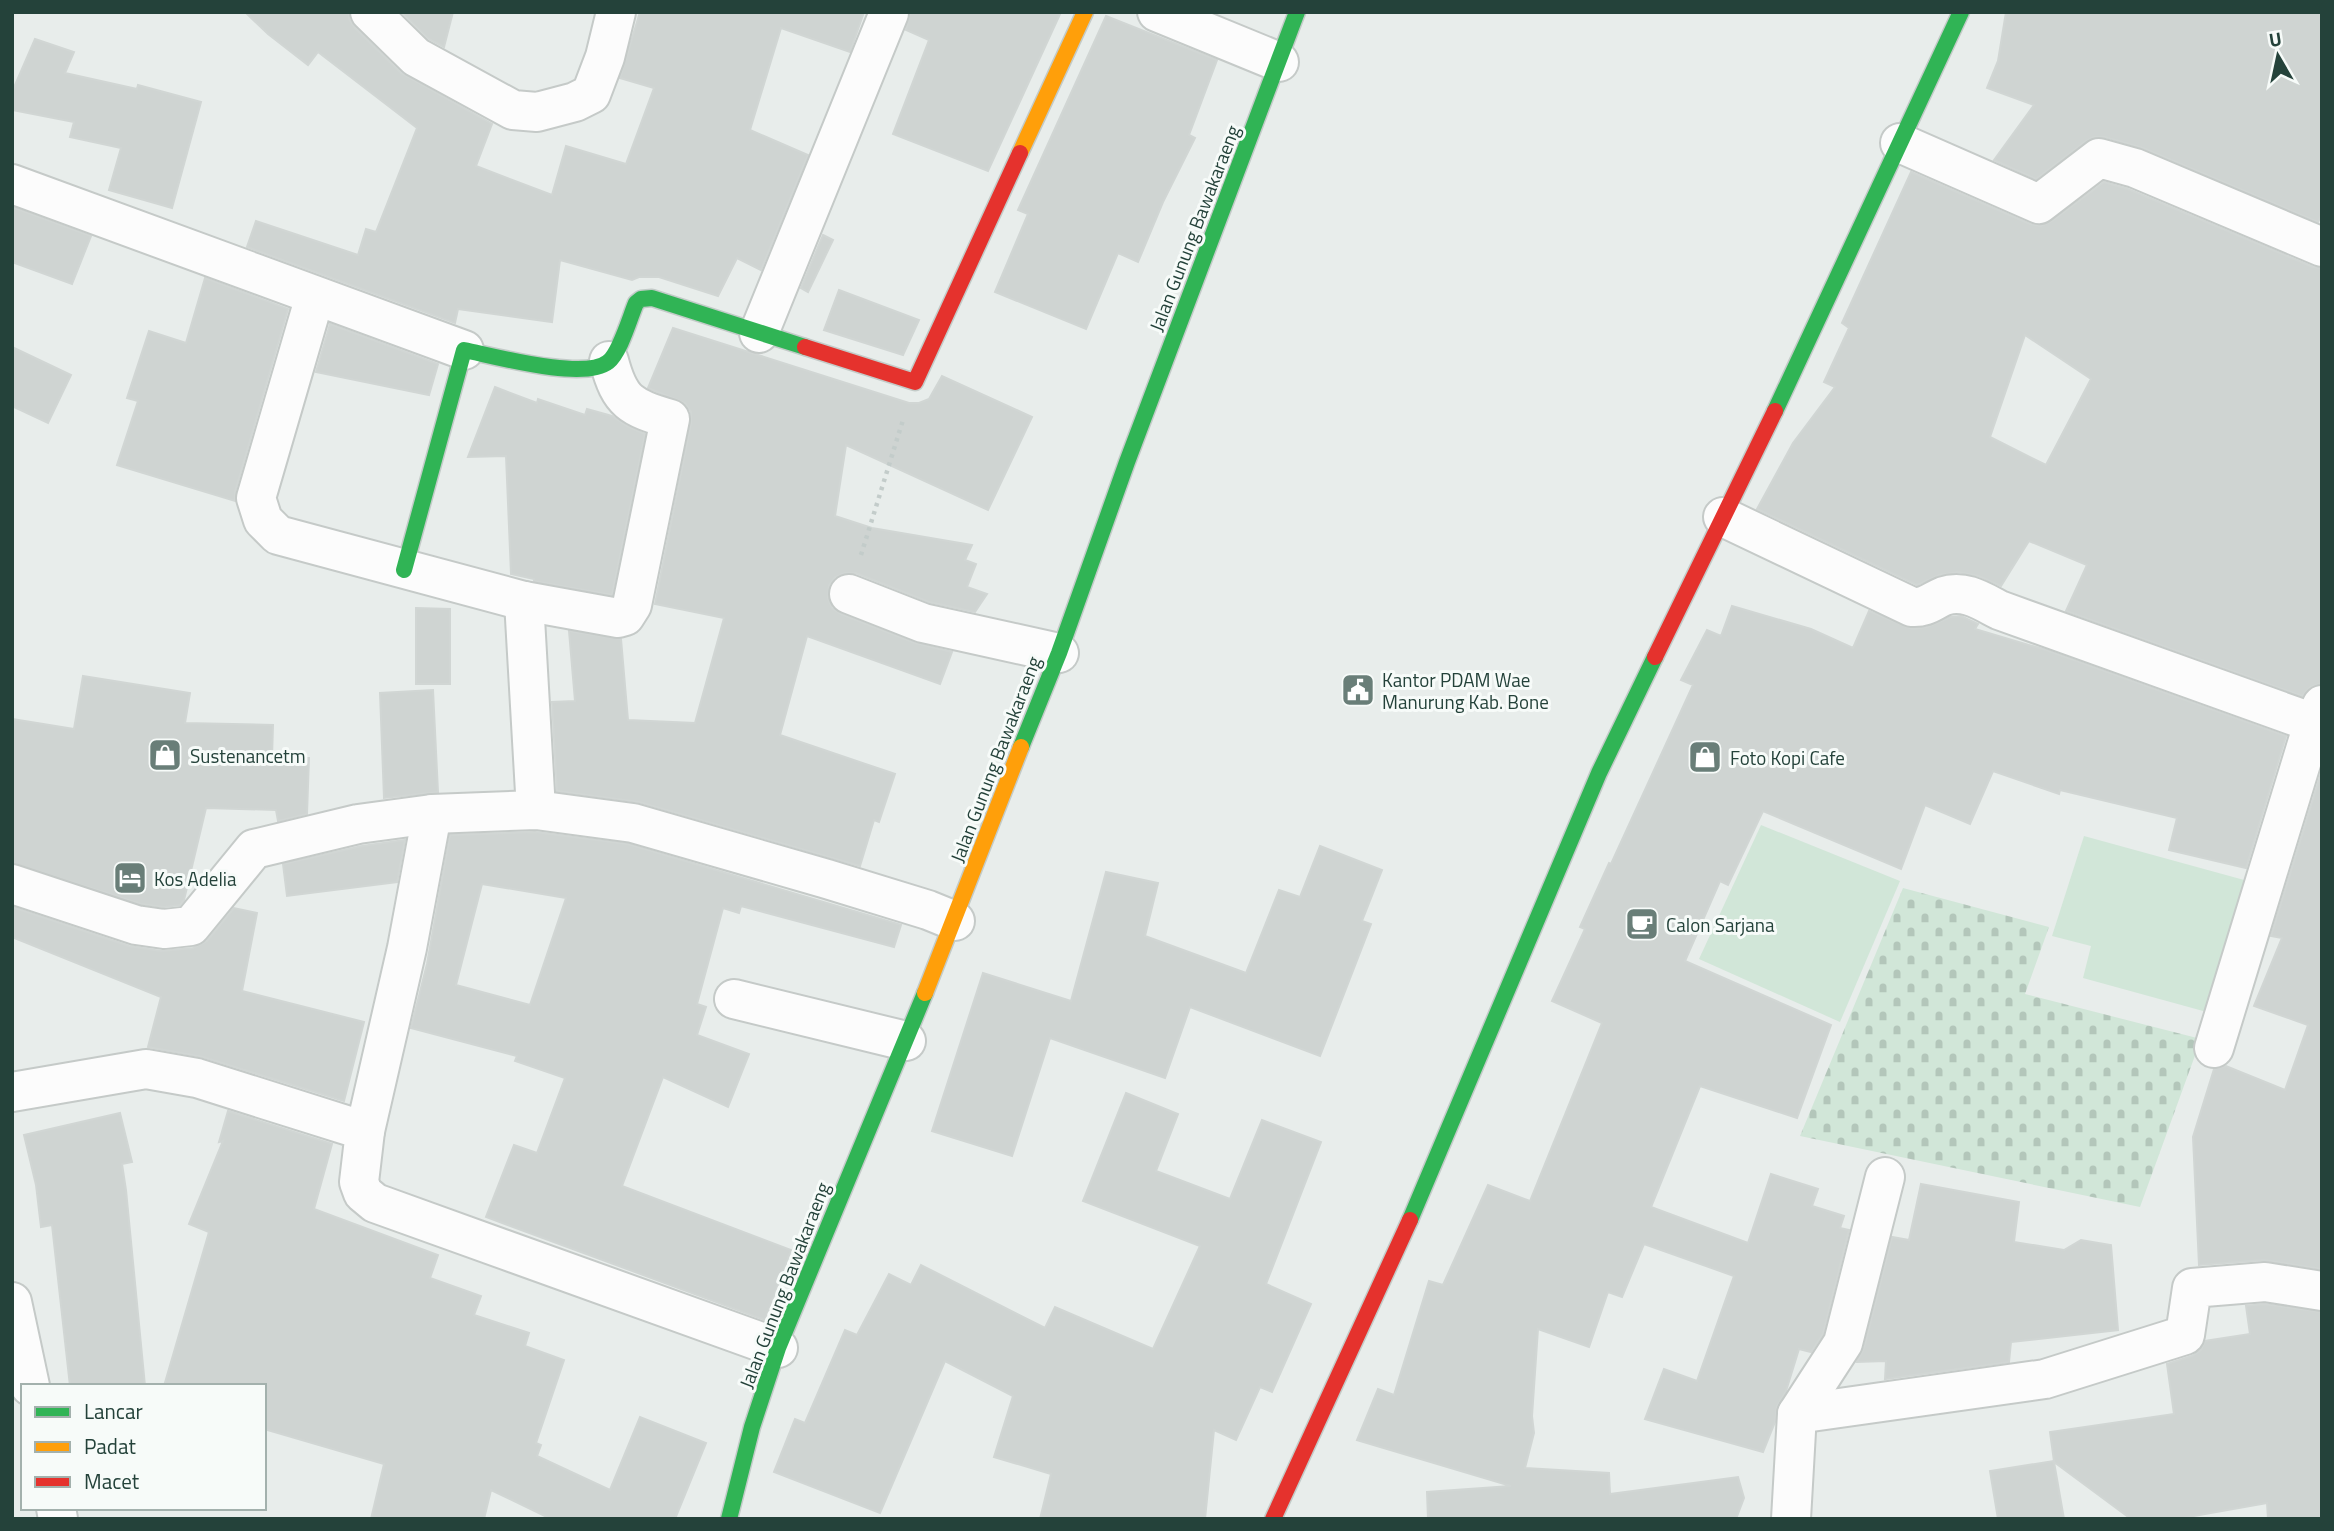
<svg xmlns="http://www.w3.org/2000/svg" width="2334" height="1531" font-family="'Titillium Web',sans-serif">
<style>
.green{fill:#d1e6d8}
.cemetery{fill:url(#cemetery-stones)}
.building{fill:#cfd4d2;stroke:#d1d6d4;stroke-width:2;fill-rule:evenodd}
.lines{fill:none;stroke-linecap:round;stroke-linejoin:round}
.street-casing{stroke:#c5cac8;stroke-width:42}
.fast-casing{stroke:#c3cbc8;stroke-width:19}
.slow-casing{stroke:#c3cbc8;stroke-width:19}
.jam-casing{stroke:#c3cbc8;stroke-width:19}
.path{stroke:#c3ccca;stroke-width:4.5;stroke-dasharray:3.5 5;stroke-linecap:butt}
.street{stroke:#fcfcfc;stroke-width:38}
.fast{stroke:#30b455;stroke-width:16}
.slow{stroke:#ff9f0a;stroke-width:16}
.jam{stroke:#e5322d;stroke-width:16}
.labels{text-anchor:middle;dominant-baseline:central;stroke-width:6;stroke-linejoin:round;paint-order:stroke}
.street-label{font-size:19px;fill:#24423a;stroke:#f7fbf9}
.poi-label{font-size:19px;fill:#24423a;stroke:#f7fbf9;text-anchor:start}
</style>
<defs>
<pattern id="cemetery-stones" width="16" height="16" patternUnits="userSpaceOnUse" patternTransform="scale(1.75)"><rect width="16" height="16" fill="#d1e6d8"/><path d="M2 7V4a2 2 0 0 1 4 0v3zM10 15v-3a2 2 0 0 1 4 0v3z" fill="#b3c6ba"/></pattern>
</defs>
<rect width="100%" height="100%" fill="#e8edeb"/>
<g class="green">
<polygon points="1761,825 1900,881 1840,1022 1699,959"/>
<polygon points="2084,836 2255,883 2214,1014 2083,978 2091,946 2052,936"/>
</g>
<polygon class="cemetery" points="1903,888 2049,927 2025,994 2201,1039 2140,1207 1800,1136"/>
<g class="building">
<polygon points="245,12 349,12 349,19 355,28 401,73 492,124 476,166 552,195 566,146 626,164 654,88 620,78 640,12 864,12 850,52 781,28 750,130 808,155 761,270 737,258 718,296 659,277 639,277 632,280 560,260 552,322 458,309 455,323 247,247 256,221 358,255 366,229 376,232 417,128 318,52 308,65 268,34"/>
<polygon points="402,12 453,12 444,47 429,39"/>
<polygon points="910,12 1061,12 988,171 893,134 929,40 906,30"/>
<polygon points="2006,12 2322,12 2322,214 2318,222 2143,148 2105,137 2094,137 2086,141 2036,179 1994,160 2034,105 1987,88 1998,61"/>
<polygon points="1106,16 1217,60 1189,135 1195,138 1163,202 1138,262 1118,253 1086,329 995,292 1028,214 1018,210"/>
<polygon points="35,39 74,52 65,73 137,89 138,85 201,102 172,208 109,190 121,148 70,137 74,122 12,110 12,92"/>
<path d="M1911,172L2030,224L2041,226L2052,221L2104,182L2128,189L2313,267L2322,268V683L2310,687L2302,696L2066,611L2087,565L2029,541L2001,586L1979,576L1958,572L1939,575L1917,585L1757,509L1793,443L1835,387L1824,382L1849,328L1842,323ZM2025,335L2091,379L2046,465L1990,437Z"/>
<polygon points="12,207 91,236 72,284 12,262"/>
<polygon points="823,235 833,240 808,292 801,288"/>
<polygon points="205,278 288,309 235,492 235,501 117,465 138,401 127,398 149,331 186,343"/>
<polygon points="839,290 919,320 903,355 824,330"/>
<polygon points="330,324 438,364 429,395 316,372"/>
<polygon points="673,328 909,403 919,403 929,399 942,376 1032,417 988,510 846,445 835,516 872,528 972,545 965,560 976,564 967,587 987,594 975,612 929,602 856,573 845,573 835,577 829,585 828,598 832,608 841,614 915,643 952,652 940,684 807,636 780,735 895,774 879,822 874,820 860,866 639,802 557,791 552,702 575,701 569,631 621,639 628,720 695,723 724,618 655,604 691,423 691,412 685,403 648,388"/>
<polygon points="12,347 71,375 48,423 12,406"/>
<polygon points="495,387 537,403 538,399 585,415 587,409 612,416 627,426 645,434 612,595 534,581 534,579 511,574 506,456 468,457"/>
<polygon points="1732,606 1811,629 1853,648 1869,611 1912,629 1927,627 1951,617 1961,616 1978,624 1975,629 2046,650 2286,736 2246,868 2169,850 2177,818 2060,790 2059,794 1993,771 1970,824 1925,805 1901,869 1763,811 1728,885 1720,881 1685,961 1831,1025 1797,1118 1700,1086 1651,1207 1748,1243 1771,1174 1818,1189 1812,1206 1844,1216 1840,1228 1849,1230 1823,1334 1811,1352 1799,1349 1786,1391 1777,1406 1775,1422 1763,1452 1645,1419 1664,1369 1697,1381 1734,1276 1644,1244 1622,1297 1608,1292 1589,1347 1538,1329 1532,1416 1534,1433 1525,1468 1609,1473 1610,1494 1738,1477 1744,1498 1736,1519 1428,1519 1427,1492 1511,1486 1357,1440 1378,1389 1394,1395 1429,1281 1443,1285 1488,1185 1530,1201 1602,1023 1552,1001 1585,929 1580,927 1609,863 1611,864 1693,685 1681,680 1707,630 1721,636"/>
<polygon points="416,608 450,609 450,684 416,684"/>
<polygon points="83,676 190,693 185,723 273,725 272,758 309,758 307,814 278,821 276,810 206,808 184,900 180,905 164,907 141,904 12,863 12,719 74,729"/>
<polygon points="433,690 438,792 384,798 380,693"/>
<polygon points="2322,770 2322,1269 2264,1260 2199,1265 2193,1137 2214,1069 2226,1066 2285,1090 2308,1025 2254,1006 2282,938 2271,936"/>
<path d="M535,832L628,844L901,925L894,947L741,906L739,913L723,908L697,1004L706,1007L697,1035L749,1054L728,1107L663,1077L622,1186L791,1250L765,1320L486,1217L514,1145L537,1153L565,1078L515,1061L517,1056L411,1028L427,964L450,835ZM482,884L566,898L530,1005L456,985Z"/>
<polygon points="405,840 397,882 287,896 283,864 362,846"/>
<polygon points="1320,846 1382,870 1362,921 1371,924 1320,1056 1190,1007 1165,1078 1050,1038 1012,1156 932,1131 983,973 1071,1001 1106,872 1158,883 1145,936 1246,973 1279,890 1300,897"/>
<polygon points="12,907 129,946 161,951 193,948 207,941 234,908 257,913 242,991 364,1022 344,1101 203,1057 148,1047 161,997 12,937"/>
<polygon points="1126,1093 1178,1114 1156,1171 1230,1199 1262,1120 1321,1142 1266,1284 1311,1304 1272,1392 1260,1387 1236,1440 1214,1430 1205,1519 1040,1519 1051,1474 994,1457 1013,1396 945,1361 880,1513 774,1472 795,1419 805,1423 845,1330 857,1335 889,1274 911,1285 921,1265 1045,1328 1055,1307 1153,1349 1200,1246 1083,1201"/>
<polygon points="228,1111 332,1144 314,1209 438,1255 430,1278 481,1296 474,1315 529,1333 525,1346 564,1360 536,1443 541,1445 537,1456 610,1490 640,1417 706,1443 675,1519 551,1519 491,1490 484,1519 371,1519 384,1464 264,1429 264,1386 164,1386 209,1232 189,1224 223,1141 219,1142"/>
<polygon points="120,1113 132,1162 122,1164 126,1190 145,1386 70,1386 52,1225 41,1227 36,1185 24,1135"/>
<polygon points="1921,1184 2019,1202 2014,1242 2064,1250 2081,1240 2111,1245 2118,1330 2011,1342 2009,1362 1885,1379 1886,1361 1857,1362 1864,1348 1892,1237 1909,1240"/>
<polygon points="2264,1304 2322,1312 2322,1519 2268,1519 2267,1503 2177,1519 2131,1519 2054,1462 2064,1519 1998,1519 1990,1471 2054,1461 2050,1432 2174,1414 2167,1364 2192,1356 2201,1350 2205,1341 2250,1334 2246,1306"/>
</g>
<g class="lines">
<defs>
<g id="street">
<polyline points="370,12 416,57 513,110 537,112 575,102 591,94 605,57 616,12"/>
<polyline points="1157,12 1279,62"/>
<polyline points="1900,143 2039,204 2099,158 2135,168 2322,247"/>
<polyline points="12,184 464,350"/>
<path d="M315,296L256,498L263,520L278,535L524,601L618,618L625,616L632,605L670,419C631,407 620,403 609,361"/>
<polyline points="759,333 889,13"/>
<path d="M1723,517L1912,607C1926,608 1932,601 1944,596C1964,589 1982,601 1999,610L2322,726"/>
<polyline points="849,594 923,623 1059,653"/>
<polyline points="524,601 536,810"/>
<polyline points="12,884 136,925 164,929 191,926 254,849 358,824 432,814 536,810 633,823 827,879 928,910 955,921"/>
<polyline points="734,999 906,1041"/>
<polyline points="2214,1048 2313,724 2322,705"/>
<polyline points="12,1092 146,1069 197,1078 365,1131 359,1182 363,1193 375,1203 778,1348"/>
<polyline points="365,1131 407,948 432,814"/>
<polyline points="12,1302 30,1386"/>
<polyline points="1797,1414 2045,1379 2185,1335 2192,1288 2265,1282 2322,1291"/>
<polyline points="56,1508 58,1519"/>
<polyline points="1791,1519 1797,1414 1843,1343 1885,1177"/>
</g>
<g id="fast">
<polyline points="1775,411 1961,12"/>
<path d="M404,570L464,350C494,356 584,381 608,362C620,353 630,317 636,303L641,299L652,298L805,347"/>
<polyline points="1021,747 1059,653 1127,462 1297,12"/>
<polyline points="1410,1220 1599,773 1655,657"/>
<polyline points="729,1519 752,1427 778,1348 925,993"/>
</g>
<g id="slow">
<polyline points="1020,153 1085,12"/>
<polyline points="925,993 1021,747"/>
</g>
<g id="jam">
<polyline points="805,347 915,382 1020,153"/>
<polyline points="1655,657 1775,411"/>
<polyline points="1273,1519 1410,1220"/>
</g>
</defs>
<use href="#street" class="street-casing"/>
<use href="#fast" class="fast-casing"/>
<use href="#slow" class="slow-casing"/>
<use href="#jam" class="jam-casing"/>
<polyline class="path" points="861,555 903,420"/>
<use href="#street" class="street"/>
<use href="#fast" class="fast"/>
<use href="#slow" class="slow"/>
<use href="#jam" class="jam"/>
</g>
<defs>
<symbol id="civic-square" viewBox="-11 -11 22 22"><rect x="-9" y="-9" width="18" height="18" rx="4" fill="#697e78" stroke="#f7fbf9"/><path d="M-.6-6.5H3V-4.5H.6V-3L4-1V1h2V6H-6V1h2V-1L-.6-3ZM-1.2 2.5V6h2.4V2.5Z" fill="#fff"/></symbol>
<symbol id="shop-square" viewBox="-11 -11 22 22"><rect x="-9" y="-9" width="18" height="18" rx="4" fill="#697e78" stroke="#f7fbf9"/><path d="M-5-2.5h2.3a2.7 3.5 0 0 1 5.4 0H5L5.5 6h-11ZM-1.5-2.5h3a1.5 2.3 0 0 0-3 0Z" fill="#fff"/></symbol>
<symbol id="hotel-square" viewBox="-11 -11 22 22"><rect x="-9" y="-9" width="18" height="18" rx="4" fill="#697e78" stroke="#f7fbf9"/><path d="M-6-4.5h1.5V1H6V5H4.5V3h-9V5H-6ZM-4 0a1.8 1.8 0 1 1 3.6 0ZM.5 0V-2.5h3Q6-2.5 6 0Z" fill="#fff"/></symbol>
<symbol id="cafe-square" viewBox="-11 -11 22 22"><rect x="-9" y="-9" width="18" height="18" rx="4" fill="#697e78" stroke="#f7fbf9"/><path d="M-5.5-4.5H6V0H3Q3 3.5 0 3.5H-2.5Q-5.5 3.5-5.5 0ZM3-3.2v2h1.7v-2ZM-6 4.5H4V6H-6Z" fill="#fff"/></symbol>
</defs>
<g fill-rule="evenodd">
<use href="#civic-square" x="1339" y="671" width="38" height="38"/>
<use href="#shop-square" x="146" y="736" width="38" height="38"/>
<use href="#shop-square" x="1686" y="738" width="38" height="38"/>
<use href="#hotel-square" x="111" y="859" width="38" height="38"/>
<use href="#cafe-square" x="1623" y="905" width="38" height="38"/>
</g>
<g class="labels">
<g class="street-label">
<text transform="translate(1194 228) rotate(-69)">Jalan Gunung Bawakaraeng</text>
<text transform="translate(995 759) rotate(-69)">Jalan Gunung Bawakaraeng</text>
<text transform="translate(784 1285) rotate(-69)">Jalan Gunung Bawakaraeng</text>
</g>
<g class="poi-label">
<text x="1382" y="679">Kantor PDAM Wae<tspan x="1382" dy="22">Manurung Kab. Bone</tspan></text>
<text x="190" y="755">Sustenancetm</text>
<text x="1730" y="757">Foto Kopi Cafe</text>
<text x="154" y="878">Kos Adelia</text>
<text x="1666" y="924">Calon Sarjana</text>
</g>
</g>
<rect width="2334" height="1531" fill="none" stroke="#24423a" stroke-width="28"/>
<rect x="21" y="1384" width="245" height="126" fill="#f7fbf9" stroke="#a3b1ad" stroke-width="2"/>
<rect x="35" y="1407" width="35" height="10" fill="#30b455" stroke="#a3b1ad" stroke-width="2"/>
<text x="84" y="1419" font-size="21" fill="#24423a">Lancar</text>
<rect x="35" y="1442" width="35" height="10" fill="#ff9f0a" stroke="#a3b1ad" stroke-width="2"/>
<text x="84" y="1454" font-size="21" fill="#24423a">Padat</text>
<rect x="35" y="1477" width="35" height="10" fill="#e5322d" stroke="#a3b1ad" stroke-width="2"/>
<text x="84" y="1489" font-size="21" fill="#24423a">Macet</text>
<g transform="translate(2278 56) rotate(351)" stroke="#f7fbf9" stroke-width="5" paint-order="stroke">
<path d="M0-5L12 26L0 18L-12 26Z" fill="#24423a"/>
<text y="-10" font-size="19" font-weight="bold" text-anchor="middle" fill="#24423a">U</text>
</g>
</svg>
